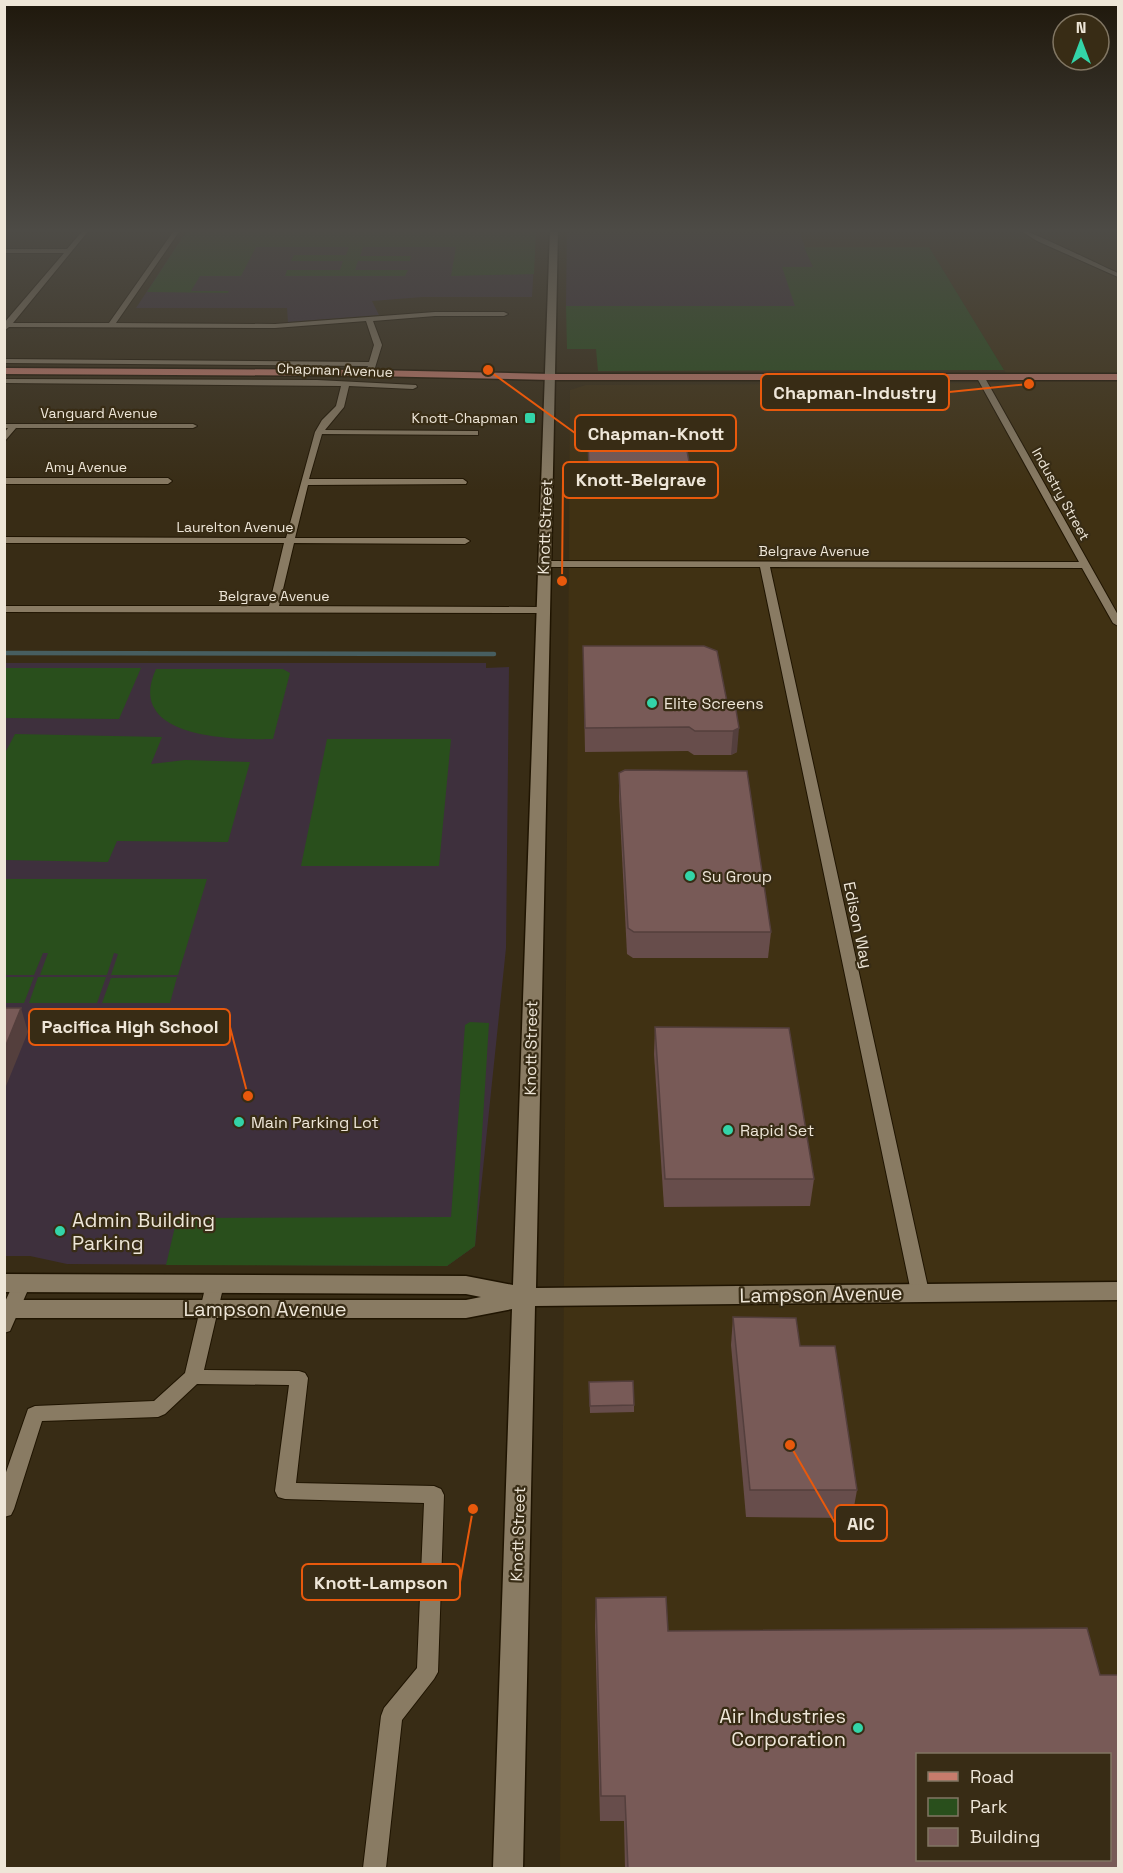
<svg xmlns="http://www.w3.org/2000/svg" width="1123" height="1873" font-family="'Space Grotesk',sans-serif">
<style>
.built{fill:#403113;fill-rule:evenodd}
.education{fill:#3e303d}
.green{fill:#294f1c}
.lines{fill:none;stroke-linecap:round;stroke-linejoin:round}
.stream{stroke:#475e60;stroke-width:4.5}
.street-casing{stroke:#1f1401;stroke-width:2}
.secondary-casing{stroke:#1f1401;stroke-width:3}
.primary-casing{stroke:#1f1401;stroke-width:3}
.street{fill:#897b63;fill-rule:evenodd}
.secondary{fill:#897b63;fill-rule:evenodd}
.primary{fill:#c77c6c;fill-rule:evenodd}
.wall{fill:#674d4b}
.shaded-wall{fill:#543f3d}
.building{fill:#785a57;stroke:#543f3d;stroke-width:1.5;fill-rule:evenodd}
.poi-dot{fill:#33d4a8;stroke:#382c15;stroke-width:2}
.labels{text-anchor:middle;dominant-baseline:central;stroke-width:4.5;stroke-linejoin:round;paint-order:stroke}
.far-street-label{font-size:14px;fill:#eee6d8;stroke:#382c15}
.far-poi-label{font-size:14px;fill:#eee6d8;stroke:#382c15;text-anchor:end}
.street-label{font-size:16px;fill:#eee6d8;stroke:#382c15}
.poi-label{font-size:16px;fill:#eee6d8;stroke:#382c15;text-anchor:start}
.near-poi-label{font-size:20px;fill:#eee6d8;stroke:#382c15;text-anchor:start}
.near-street-label{font-size:20px;fill:#eee6d8;stroke:#382c15}
.leader{fill:none;stroke:#e8590c;stroke-width:2}
.callout-dot{fill:#e8590c;stroke:#382c15;stroke-width:2}
.callout{fill:#382c15;stroke:#e8590c;stroke-width:2}
.callout-label{font-size:18px;text-anchor:middle;font-weight:bold;fill:#eee6d8}
</style>
<rect width="100%" height="100%" fill="#382c15"/>
<path class="built" d="M798,229H1118V1868H560L570,390L586,385L1012,383L929,247H804ZM918,1754H1110V1860H918Z"/>
<g class="education">
<polygon points="188,229 536,229 532,297 423,297 372,301 379,315 288,322 287,308 136,308"/>
<polygon points="567,229 798,229 813,267 796,306 566,306"/>
<polygon points="5,663 486,663 486,668 509,667 506,948 475,1246 447,1266 67,1264 30,1256 5,1256"/>
</g>
<g class="green">
<polygon points="188,229 536,229 534,274 451,276 456,247 363,247 360,256 411,256 410,261 358,261 355,270 408,270 405,276 285,276 287,270 340,270 343,261 291,261 294,255 346,255 349,247 256,247 241,276 200,276 191,291 229,291 228,293 147,292"/>
<polygon points="804,247 929,247 1004,370 598,371 596,349 567,349 566,306 795,306 782,267 813,267"/>
<polygon points="5,668 141,668 119,719 5,718"/>
<path d="M156,669H283L290,673L273,739C232,740 124,739 156,669Z"/>
<polygon points="15,734 162,737 151,764 185,760 250,762 228,842 117,841 108,862 5,860 5,753"/>
<polygon points="327,739 451,739 439,866 301,866"/>
<polygon points="4,879 207,879 178,975 111,975 118,954 114,953 107,975 40,975 48,953 43,953 34,975 5,975"/>
<polygon points="5,977 34,977 24,1003 5,1003"/>
<polygon points="38,977 106,977 97,1003 29,1003"/>
<polygon points="177,977 170,1003 102,1003 111,978"/>
<polygon points="470,1022 489,1023 475,1246 447,1266 166,1265 177,1218 451,1217 465,1025"/>
</g>
<g class="lines">
<polyline class="stream" points="4,653 494,654"/>
<defs>
<g id="street">
<polygon points="84,229 90,229 13,323 109,323 175,229 181,229 116,323 275,324 435,312 504,312 508,314 504,316 435,316 373,321 382,345 374,371 370,373 366,371 368,366 4,363 4,359 369,362 374,345 366,321 275,328 9,327 4,331 4,323 64,253 4,253 4,249 67,249"/>
<path d="M1018,229C1025,228 1104,267 1118,273V277L1037,241Z"/>
<polygon points="981,376 985,378 1118,615 1118,626 1113,623 1082,568 770,567 929,1292 926,1297 920,1299 914,1297 911,1292 760,567 543,567 538,564 543,561 1079,562 977,378"/>
<polygon points="4,379 317,380 416,385 417,387 413,389 349,386 344,407 325,430 475,431 478,431 478,435 322,434 309,479 463,479 467,482 466,484 308,485 295,538 465,538 470,541 465,544 294,543 279,606 542,607 547,610 542,613 4,612 4,606 269,606 284,543 4,543 4,537 286,538 315,432 322,420 336,406 341,386 4,383"/>
<polygon points="4,424 193,424 197,426 193,428 16,428 4,442 4,433 8,428 4,428"/>
<polygon points="4,478 168,478 172,481 168,484 4,484"/>
<polygon points="22,1276 28,1278 31,1283 10,1331 4,1333 4,1304 16,1278"/>
<polygon points="215,1277 221,1279 224,1284 204,1370 299,1371 305,1373 308,1378 296,1483 434,1486 441,1489 444,1495 438,1672 434,1679 402,1720 386,1868 363,1868 381,1716 384,1708 417,1668 424,1503 285,1499 278,1497 275,1491 289,1385 197,1384 165,1414 158,1417 42,1421 14,1509 11,1515 4,1517 4,1478 28,1409 35,1406 154,1401 185,1373 206,1284 209,1279"/>
</g>
<polygon id="secondary" points="550,229 558,229 536,1288 1118,1282 1118,1300 535,1306 523,1868 493,1868 512,1309 466,1318 4,1318 4,1300 466,1300 481,1297 466,1294 4,1292 4,1274 466,1276 513,1285"/>
<polygon id="primary" points="4,368 369,370 551,374 1118,374 1118,380 551,380 369,376 4,374"/>
</defs>
<use href="#street" class="street-casing"/>
<use href="#secondary" class="secondary-casing"/>
<use href="#primary" class="primary-casing"/>
<use href="#street" class="street"/>
<use href="#secondary" class="secondary"/>
<use href="#primary" class="primary"/>
</g>
<g class="wall">
<polygon points="588,441 690,467 689,483 589,483"/>
<polygon points="583,646 736,710 737,752 731,755 694,755 688,751 585,752"/>
<polygon points="619,773 771,932 768,958 633,958 627,954 619,797"/>
<polygon points="655,1027 814,1179 810,1206 664,1207 654,1054"/>
<polygon points="733,1317 800,1346 857,1490 852,1518 746,1517 731,1345"/>
<polygon points="589,1389 634,1405 634,1412 590,1413"/>
<polygon points="596,1598 668,1631 1100,1675 1119,1869 625,1869 624,1821 600,1821 595,1625"/>
</g>
<g class="shaded-wall">
<polygon points="739,728 737,752 731,755 733,731"/>
<polygon points="21,1008 28,1032 4,1091 4,1050"/>
</g>
<g class="building">
<polygon points="685,440 690,467 589,468 588,441"/>
<polygon points="583,646 704,646 717,651 728,707 736,710 739,728 733,731 695,731 689,727 585,728"/>
<polygon points="625,770 747,771 771,932 634,932 628,928 619,773"/>
<polygon points="4,1008 21,1008 4,1050"/>
<polygon points="655,1027 789,1028 814,1179 665,1179"/>
<polygon points="733,1317 796,1318 800,1346 835,1346 857,1490 750,1490"/>
<polygon points="633,1381 634,1405 590,1406 589,1382"/>
<path d="M666,1597L668,1631L1087,1628L1100,1675H1119V1869H628L625,1796H601L596,1598ZM918,1755H1110V1860H918Z"/>
</g>
<linearGradient id="sky" x2="0" y2="1"><stop stop-color="#1f180c"/><stop offset="0.47" stop-color="#4d4b46"/><stop offset="1" stop-color="#4d4b46" stop-opacity="0"/></linearGradient>
<rect width="1123" height="491" fill="url(#sky)"/>
<g class="poi-dot">
<rect x="524" y="412" width="12" height="12" rx="3"/>
<circle cx="652" cy="703" r="6"/>
<circle cx="690" cy="876" r="6"/>
<circle cx="239" cy="1122" r="6"/>
<circle cx="728" cy="1130" r="6"/>
<circle cx="60" cy="1231" r="6"/>
<circle cx="858" cy="1728" r="6"/>
</g>
<g class="labels">
<g class="far-street-label">
<text transform="translate(335 370) rotate(2)">Chapman Avenue</text>
<text x="99" y="413">Vanguard Avenue</text>
<text x="86" y="467">Amy Avenue</text>
<text transform="translate(1061 494) rotate(61)">Industry Street</text>
<text x="235" y="527">Laurelton Avenue</text>
<text x="814" y="551">Belgrave Avenue</text>
<text x="274" y="596">Belgrave Avenue</text>
</g>
<g class="far-poi-label">
<text x="518" y="418">Knott-Chapman</text>
</g>
<g class="street-label">
<text transform="translate(545 527) rotate(-88)">Knott Street</text>
<text transform="translate(858 925) rotate(78)">Edison Way</text>
<text transform="translate(531 1048) rotate(-89)">Knott Street</text>
<text transform="translate(518 1534) rotate(-88)">Knott Street</text>
</g>
<g class="poi-label">
<text x="664" y="703">Elite Screens</text>
<text x="702" y="876">Su Group</text>
<text x="251" y="1122">Main Parking Lot</text>
<text x="740" y="1130">Rapid Set</text>
</g>
<g class="near-poi-label">
<text x="72" y="1220">Admin Building<tspan x="72" dy="23">Parking</tspan></text>
<text x="846" y="1716" text-anchor="end">Air Industries<tspan x="846" dy="23">Corporation</tspan></text>
</g>
<g class="near-street-label">
<text transform="translate(821 1294) rotate(-1)">Lampson Avenue</text>
<text x="265" y="1309">Lampson Avenue</text>
</g>
</g>
<path class="leader" d="M1029 384L949 392M488 370L575 433M562 581L563 480M248 1096L230 1027M790 1445L835 1523M473 1509L460 1582"/>
<g class="callout-dot">
<circle cx="1029" cy="384" r="6"/>
<circle cx="488" cy="370" r="6"/>
<circle cx="562" cy="581" r="6"/>
<circle cx="248" cy="1096" r="6"/>
<circle cx="790" cy="1445" r="6"/>
<circle cx="473" cy="1509" r="6"/>
</g>
<g class="callout">
<rect x="761" y="374" width="188" height="36" rx="6"/>
<rect x="575" y="415" width="161" height="36" rx="6"/>
<rect x="563" y="462" width="155" height="36" rx="6"/>
<rect x="29" y="1009" width="201" height="36" rx="6"/>
<rect x="835" y="1505" width="52" height="36" rx="6"/>
<rect x="302" y="1564" width="158" height="36" rx="6"/>
</g>
<g class="callout-label">
<text x="855" y="399">Chapman-Industry</text>
<text x="656" y="440">Chapman-Knott</text>
<text x="641" y="486">Knott-Belgrave</text>
<text x="130" y="1033">Pacifica High School</text>
<text x="861" y="1530">AIC</text>
<text x="381" y="1589">Knott-Lampson</text>
</g>
<rect width="1123" height="1873" fill="none" stroke="#eee6d8" stroke-width="12"/>
<rect x="916" y="1753" width="195" height="108" fill="#382c15" stroke="#817663" stroke-width="1.5"/>
<rect x="928" y="1772" width="30" height="9" fill="#c77c6c" stroke="#817663" stroke-width="1.5"/>
<text x="970" y="1783" font-size="18" fill="#eee6d8">Road</text>
<rect x="928" y="1798" width="30" height="18" fill="#294f1c" stroke="#817663" stroke-width="1.5"/>
<text x="970" y="1813" font-size="18" fill="#eee6d8">Park</text>
<rect x="928" y="1828" width="30" height="18" fill="#785a57" stroke="#817663" stroke-width="1.5"/>
<text x="970" y="1843" font-size="18" fill="#eee6d8">Building</text>
<g transform="translate(1081 42)"><circle r="28" fill="#382c15" stroke="#817663" stroke-width="1.5"/>
<path d="M0-4.5L10 22L0 15L-10 22Z" fill="#33d4a8"/>
<text y="-9" font-size="16" font-weight="bold" text-anchor="middle" fill="#eee6d8">N</text>
</g>
</svg>
